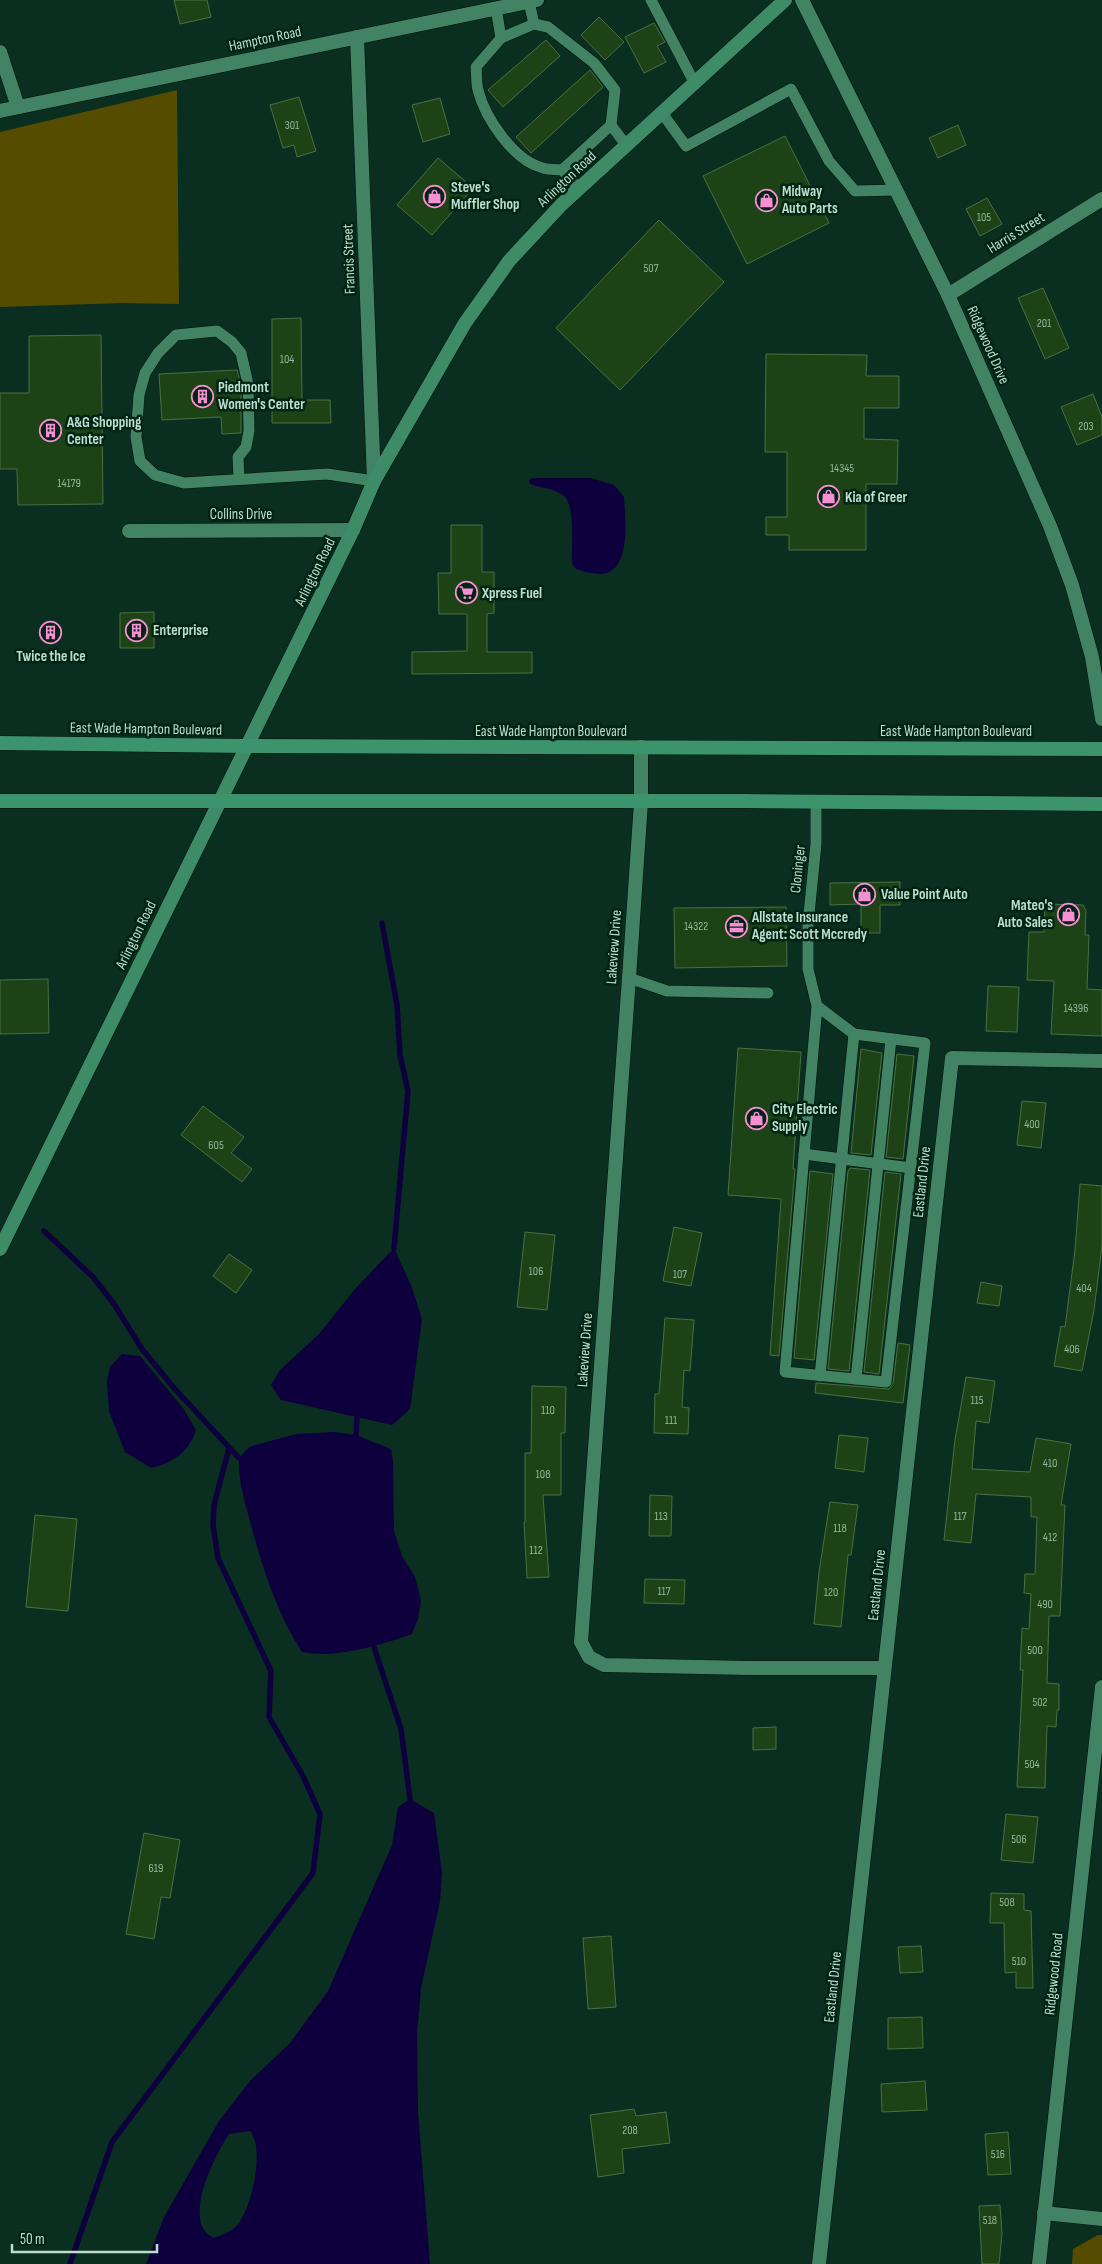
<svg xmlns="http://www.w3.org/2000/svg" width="1102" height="2264" font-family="'Sofia Sans Condensed',sans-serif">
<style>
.green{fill:#564c00}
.water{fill:#0e003c;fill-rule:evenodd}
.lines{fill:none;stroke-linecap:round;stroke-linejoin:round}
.stream{stroke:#0e003c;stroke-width:5.5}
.building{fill:#1c4216;stroke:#4a7143}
.service-casing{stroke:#02140b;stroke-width:12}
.minor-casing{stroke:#02140b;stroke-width:15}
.secondary-casing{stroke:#02140b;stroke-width:15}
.primary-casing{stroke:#02140b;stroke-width:15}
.service{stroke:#428364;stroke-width:11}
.minor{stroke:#428364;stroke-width:14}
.secondary{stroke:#3e8b68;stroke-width:14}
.primary{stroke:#3b946c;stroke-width:14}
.labels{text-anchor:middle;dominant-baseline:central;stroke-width:5;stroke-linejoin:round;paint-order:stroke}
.number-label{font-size:12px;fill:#96b79e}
.street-label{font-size:15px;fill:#bedecc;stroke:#012415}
.poi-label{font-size:15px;font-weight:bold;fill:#bedecc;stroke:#012415;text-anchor:start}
</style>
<rect width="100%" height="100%" fill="#0a2e1f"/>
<g class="green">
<polygon points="177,90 179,304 123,303 0,307 0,132"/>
<polygon points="1098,2235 1102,2235 1102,2264 1072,2264 1073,2249"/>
</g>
<g class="water">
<path d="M533,478H591L614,485L624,497C625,517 631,564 607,573C597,576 586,572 576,569L572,563C571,547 576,504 563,495C554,488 540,488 530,484L529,480Z"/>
<polygon points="394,1248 411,1285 422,1319 410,1409 392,1425 281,1400 271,1385 280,1370 319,1334 355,1289"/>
<path d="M122,1354L140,1356L183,1408L196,1430C189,1452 173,1463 151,1468L125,1452L109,1411L107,1381L110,1367Z"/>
<path d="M334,1432L356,1435L391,1449L393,1461L394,1531L402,1556L415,1577L421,1601L418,1619L412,1634C380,1645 336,1659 302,1652C277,1614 263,1569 251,1525C245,1502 238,1482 239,1458L249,1447L296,1434Z"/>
<path d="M410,1799L434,1813L442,1873L440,1901L421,1988L417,2034L418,2112L430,2264H146L164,2217L219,2121L250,2081L290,2043L328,1991L392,1845L398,1807ZM250,2131C265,2148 252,2207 238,2224C232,2232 223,2234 214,2238C180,2223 215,2155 229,2134Z"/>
</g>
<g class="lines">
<g class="stream">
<polyline points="382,923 397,1005 400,1055 408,1091 394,1248"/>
<polyline points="44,1231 93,1277 114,1304 142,1349 174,1388 239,1458"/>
<polyline points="356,1435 357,1418"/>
<polyline points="374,1647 401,1729 410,1799"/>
<polyline points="70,2264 112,2142 313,1873 320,1814 303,1776 269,1717 271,1671 218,1558 213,1525 214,1505 229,1448"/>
</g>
</g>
<g class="building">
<polygon points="174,0 207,0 211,17 180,24"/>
<polygon points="599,17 624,42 605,60 581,35"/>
<polygon points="654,23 665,42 657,46 666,62 644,73 625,37"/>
<polygon points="546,40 560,56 503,107 488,90"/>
<polygon points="590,70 603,87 531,153 516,137"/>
<polygon points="299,97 316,151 297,157 294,145 283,148 270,105"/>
<polygon points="440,98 450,134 423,142 412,105"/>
<polygon points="958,125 966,145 938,158 929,138"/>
<polygon points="785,136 829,223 747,264 703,176"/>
<polygon points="438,158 473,188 432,235 397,205"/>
<polygon points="987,198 1002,224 980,236 966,209"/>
<polygon points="659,220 724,282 620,390 556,328"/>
<polygon points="1043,288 1069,348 1045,359 1018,298"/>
<polygon points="301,318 302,400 330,400 331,423 272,423 272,319"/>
<polygon points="101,335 103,504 18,505 17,469 0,469 0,393 29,393 29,336"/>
<polygon points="766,354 867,355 866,376 899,376 899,408 864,408 864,439 898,440 897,484 866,484 866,550 789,550 789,535 766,535 766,517 787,517 787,452 765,452"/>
<polygon points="237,370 241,385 241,433 222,434 221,417 162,420 159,374"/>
<polygon points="1093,394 1102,417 1102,435 1077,445 1061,407"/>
<polygon points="451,525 482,525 482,572 494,572 494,613 487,614 487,652 532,652 532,673 412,674 412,652 467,651 467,614 439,614 438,573 451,573"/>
<polygon points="154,612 154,648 120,648 120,613"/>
<polygon points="900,882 900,905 880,905 880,933 861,933 861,904 830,905 830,883"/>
<polygon points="1045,904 1083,905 1086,911 1085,935 1089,935 1087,989 1102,990 1102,1036 1051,1034 1054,981 1027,980 1029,932 1044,932"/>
<polygon points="786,907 787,966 675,968 674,908"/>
<polygon points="48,979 49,1033 0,1034 0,980"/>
<polygon points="988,986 1019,987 1017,1032 986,1031"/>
<polygon points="738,1048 801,1052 793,1169 795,1169 779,1356 770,1355 781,1199 728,1195"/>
<polygon points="861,1049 882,1053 871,1155 851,1153"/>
<polygon points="897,1054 914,1056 903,1159 886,1157"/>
<polygon points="1022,1101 1046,1103 1041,1148 1017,1145"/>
<polygon points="203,1106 244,1137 231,1153 252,1169 242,1182 181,1135"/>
<polygon points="850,1168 870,1170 849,1371 828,1369 848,1171"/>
<polygon points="810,1171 833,1174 814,1360 794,1358"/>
<polygon points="885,1172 901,1174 879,1374 864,1372"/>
<polygon points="1080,1184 1102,1186 1102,1246 1094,1310 1082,1371 1054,1366 1061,1326 1065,1327 1075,1250"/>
<polygon points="674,1227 702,1233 691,1286 663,1281"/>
<polygon points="525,1232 555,1235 547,1310 517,1307"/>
<polygon points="229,1254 252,1270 236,1293 213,1276"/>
<polygon points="981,1282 1002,1286 999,1306 977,1303"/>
<polygon points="665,1318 694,1320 690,1371 684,1370 682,1407 689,1408 688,1434 654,1433 655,1394 659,1394"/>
<polygon points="898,1343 910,1345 903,1403 815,1393 816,1383 889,1389 893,1383"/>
<polygon points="966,1377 995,1381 989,1423 976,1421 972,1469 1030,1472 1036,1438 1071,1444 1061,1505 1065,1505 1060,1616 1049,1616 1047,1683 1059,1684 1059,1710 1057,1710 1056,1727 1047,1726 1045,1788 1017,1787 1023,1670 1020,1670 1022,1628 1029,1629 1031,1594 1024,1593 1025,1574 1035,1574 1037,1517 1031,1517 1031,1497 976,1494 971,1543 944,1540 955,1440"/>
<polygon points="532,1386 566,1387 565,1433 561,1433 561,1495 543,1495 549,1577 527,1578 524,1522 525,1522 525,1453 531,1453"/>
<polygon points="839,1435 868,1438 864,1472 835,1468"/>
<polygon points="650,1495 672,1496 671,1536 649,1536"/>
<polygon points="830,1502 858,1505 851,1555 848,1555 841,1627 814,1624 819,1572"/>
<polygon points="35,1515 77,1519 68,1611 26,1607"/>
<polygon points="645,1579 685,1580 684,1604 644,1603"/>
<polygon points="776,1727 776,1749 753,1750 753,1728"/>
<polygon points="1006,1814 1038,1817 1033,1863 1001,1860"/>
<polygon points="144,1833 180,1840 170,1898 161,1897 154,1939 126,1934"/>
<polygon points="991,1893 1024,1894 1024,1910 1031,1911 1033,1988 1016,1988 1016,1972 1005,1973 1004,1923 990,1923"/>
<polygon points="611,1936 616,2007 588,2009 583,1938"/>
<polygon points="921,1946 923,1972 900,1973 898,1947"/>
<polygon points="922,2017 923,2048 888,2049 888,2018"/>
<polygon points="925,2081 927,2110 882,2112 881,2084"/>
<polygon points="634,2109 636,2116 666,2112 670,2143 622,2149 624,2173 598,2177 590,2115"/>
<polygon points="1008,2132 1011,2174 988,2175 985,2134"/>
<polygon points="1000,2205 1002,2234 999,2264 982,2264 979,2206"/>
</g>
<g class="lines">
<defs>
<g id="service">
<polyline points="651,0 694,82"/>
<polyline points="529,2 534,24"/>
<polyline points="496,8 501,38"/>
<polyline points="662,113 686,146 791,89 829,161 855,191 896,190"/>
<polyline points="562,170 611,125"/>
<path d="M579,188L562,170C556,169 549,170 543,168C514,161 485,118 478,90C476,83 477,74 476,67L501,38L534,24L548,27L594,63L615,90L611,125L626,145"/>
<polyline points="239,478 238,457 246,447 249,431 248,384 241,353 232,342 217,331 176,335 158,353 145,373 139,395 136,437 140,461 155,475 184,483 327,474 374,481"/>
<polyline points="816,801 816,844 808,924 808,969 817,1006 785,1372 886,1382 925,1043 854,1034 817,1006"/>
<polyline points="629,978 667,991 768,993"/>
<polyline points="804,1154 911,1168"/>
<polyline points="820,1376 854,1034"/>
<polyline points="856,1379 891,1039"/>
</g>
<g id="minor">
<polyline points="802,0 948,295 1050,526 1072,585 1092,657 1102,719"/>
<polyline points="357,37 374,481"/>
<polyline points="0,52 18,107"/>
<polyline points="0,111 537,0"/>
<polyline points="948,295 1102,199"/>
<polyline points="129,531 353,530"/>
<polyline points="641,747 641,802 629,978 581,1642 589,1657 604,1665 749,1668 884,1668"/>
<polyline points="1044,2213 1102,2219"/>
<polyline points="819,2264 952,1058 1102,1061"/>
<polyline points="1039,2264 1102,1687"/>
</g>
<polyline id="secondary" points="0,1249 353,530 374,481 465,323 509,261 561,205 785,0"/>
<g id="primary">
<polyline points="0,743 247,746 1102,749"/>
<polyline points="0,801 745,801 1102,804"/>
</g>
</defs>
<use href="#service" class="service-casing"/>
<use href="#minor" class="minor-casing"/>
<use href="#secondary" class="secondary-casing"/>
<use href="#primary" class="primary-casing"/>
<use href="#service" class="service"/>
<use href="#minor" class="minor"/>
<use href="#secondary" class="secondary"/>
<use href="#primary" class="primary"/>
</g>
<defs>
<symbol id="shop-ring" viewBox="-11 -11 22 22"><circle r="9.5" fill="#012415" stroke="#f591d3" stroke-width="1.5"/><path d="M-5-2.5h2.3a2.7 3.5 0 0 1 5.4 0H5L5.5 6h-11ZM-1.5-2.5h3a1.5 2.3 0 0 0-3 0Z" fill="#f591d3"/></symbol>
<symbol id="building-ring" viewBox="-11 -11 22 22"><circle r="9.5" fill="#012415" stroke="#f591d3" stroke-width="1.5"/><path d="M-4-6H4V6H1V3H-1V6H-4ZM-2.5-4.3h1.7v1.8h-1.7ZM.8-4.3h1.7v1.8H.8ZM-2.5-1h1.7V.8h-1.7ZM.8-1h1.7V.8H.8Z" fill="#f591d3"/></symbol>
<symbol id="supermarket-ring" viewBox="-11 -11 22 22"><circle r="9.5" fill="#012415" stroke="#f591d3" stroke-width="1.5"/><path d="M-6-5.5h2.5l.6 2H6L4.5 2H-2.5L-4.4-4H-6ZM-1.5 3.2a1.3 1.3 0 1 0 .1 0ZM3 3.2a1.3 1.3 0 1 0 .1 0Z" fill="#f591d3"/></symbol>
<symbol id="office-ring" viewBox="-11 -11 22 22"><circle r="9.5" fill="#012415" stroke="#f591d3" stroke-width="1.5"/><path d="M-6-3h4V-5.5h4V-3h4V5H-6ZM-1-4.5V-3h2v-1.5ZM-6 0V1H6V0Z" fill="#f591d3"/></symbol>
</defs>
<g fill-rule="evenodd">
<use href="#shop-ring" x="422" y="184" width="25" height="25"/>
<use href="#shop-ring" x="754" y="188" width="25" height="25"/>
<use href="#building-ring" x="190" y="384" width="25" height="25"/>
<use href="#building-ring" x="38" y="418" width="25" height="25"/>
<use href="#shop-ring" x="816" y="484" width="25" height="25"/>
<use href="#supermarket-ring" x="454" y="580" width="25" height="25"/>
<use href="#building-ring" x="124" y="618" width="25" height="25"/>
<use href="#building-ring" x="38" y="620" width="25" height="25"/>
<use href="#shop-ring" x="852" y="882" width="25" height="25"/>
<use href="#shop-ring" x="1056" y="902" width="25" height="25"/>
<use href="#office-ring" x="724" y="914" width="25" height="25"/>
<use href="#shop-ring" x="744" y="1106" width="25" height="25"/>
</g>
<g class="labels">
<g class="number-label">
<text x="292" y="125">301</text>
<text x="984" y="217">105</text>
<text x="651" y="268">507</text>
<text x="1044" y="323">201</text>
<text x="287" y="359">104</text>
<text x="1086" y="426">203</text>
<text x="842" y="468">14345</text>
<text x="69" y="483">14179</text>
<text x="696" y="926">14322</text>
<text x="1076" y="1008">14396</text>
<text x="1032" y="1124">400</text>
<text x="216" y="1145">605</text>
<text x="536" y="1271">106</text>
<text x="680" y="1274">107</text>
<text x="1084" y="1288">404</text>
<text x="1072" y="1349">406</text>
<text x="977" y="1400">115</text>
<text x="548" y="1410">110</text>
<text x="671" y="1420">111</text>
<text x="1050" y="1463">410</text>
<text x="543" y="1474">108</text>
<text x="661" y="1516">113</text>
<text x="960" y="1516">117</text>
<text x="840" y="1528">118</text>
<text x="1050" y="1537">412</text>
<text x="536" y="1550">112</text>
<text x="664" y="1591">117</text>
<text x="831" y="1592">120</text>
<text x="1045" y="1604">490</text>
<text x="1035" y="1650">500</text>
<text x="1040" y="1702">502</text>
<text x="1032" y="1764">504</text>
<text x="1019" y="1839">506</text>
<text x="156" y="1868">619</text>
<text x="1007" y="1902">508</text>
<text x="1019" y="1961">510</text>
<text x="630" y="2130">208</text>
<text x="998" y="2154">516</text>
<text x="990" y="2220">518</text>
</g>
<g class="street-label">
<text transform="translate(265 39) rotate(-12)">Hampton Road</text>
<text transform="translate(567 179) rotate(-43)">Arlington Road</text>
<text transform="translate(1016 233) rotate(-32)">Harris Street</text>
<text transform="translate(349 259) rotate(-92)">Francis Street</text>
<text transform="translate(988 345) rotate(66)">Ridgewood Drive</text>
<text x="241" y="514">Collins Drive</text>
<text transform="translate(315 572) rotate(-64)">Arlington Road</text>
<text transform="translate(146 729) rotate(1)">East Wade Hampton Boulevard</text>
<text x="551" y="731">East Wade Hampton Boulevard</text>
<text x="956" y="731">East Wade Hampton Boulevard</text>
<text transform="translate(798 869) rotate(-84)">Cloninger</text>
<text transform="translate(136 935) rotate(-64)">Arlington Road</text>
<text transform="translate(614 947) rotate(-86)">Lakeview Drive</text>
<text transform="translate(922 1182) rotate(-84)">Eastland Drive</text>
<text transform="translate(585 1350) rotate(-86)">Lakeview Drive</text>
<text transform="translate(877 1585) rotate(-84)">Eastland Drive</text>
<text transform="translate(1054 1974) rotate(-84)">Ridgewood Road</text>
<text transform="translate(833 1987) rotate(-84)">Eastland Drive</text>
</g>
<g class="poi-label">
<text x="451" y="187">Steve's<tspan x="451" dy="17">Muffler Shop</tspan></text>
<text x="782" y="191">Midway<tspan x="782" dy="17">Auto Parts</tspan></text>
<text x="218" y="387">Piedmont<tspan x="218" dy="17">Women's Center</tspan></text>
<text x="67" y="422">A&amp;G Shopping<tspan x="67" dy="17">Center</tspan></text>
<text x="845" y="497">Kia of Greer</text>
<text x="482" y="593">Xpress Fuel</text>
<text x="153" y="630">Enterprise</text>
<text x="51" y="656" text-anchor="middle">Twice the Ice</text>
<text x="881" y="894">Value Point Auto</text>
<text x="1053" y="905" text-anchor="end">Mateo's<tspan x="1053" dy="17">Auto Sales</tspan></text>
<text x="752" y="917">Allstate Insurance<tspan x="752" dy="17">Agent: Scott Mccredy</tspan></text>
<text x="772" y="1109">City Electric<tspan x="772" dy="17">Supply</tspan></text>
</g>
</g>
<path d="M12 2244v8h145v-8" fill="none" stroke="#bedecc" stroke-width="2.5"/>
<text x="20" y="2244" font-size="15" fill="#bedecc" stroke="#012415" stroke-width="4" paint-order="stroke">50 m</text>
</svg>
